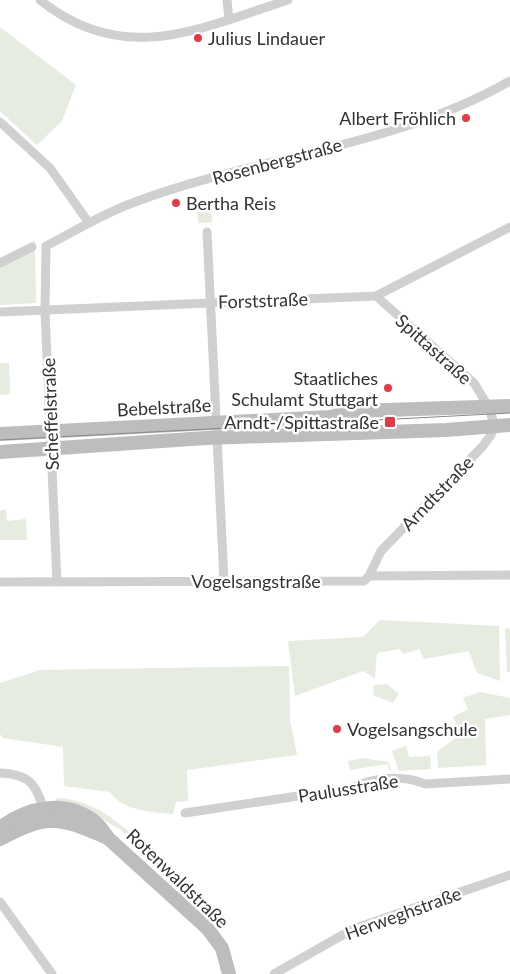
<svg xmlns="http://www.w3.org/2000/svg" width="510" height="974" font-family="Lato,sans-serif">
<style>
.green{fill:#e6ecdf}
.lines{fill:none;stroke-linecap:round;stroke-linejoin:round}
.street{stroke:#d0d0d0;stroke-width:9}
.secondary{stroke:#bdbdbd;stroke-width:14}
.tram{stroke:#888;stroke-width:1}
.poi-dot{fill:#e63946;stroke:#fff;stroke-width:2}
.labels{text-anchor:middle;dominant-baseline:central;stroke-width:5;stroke-linejoin:round;paint-order:stroke}
.poi-label{font-size:18px;fill:#333;stroke:#fff;text-anchor:start}
.street-label{font-size:18px;fill:#333;stroke:#fff}
</style>
<rect width="100%" height="100%" fill="#fff"/>
<g class="green">
<polygon points="0,27 76,85 62,121 37,145 0,111"/>
<polygon points="211,200 212,222 198,223 197,202"/>
<polygon points="35,241 36,303 0,305 0,258"/>
<polygon points="0,363 9,363 10,394 0,395"/>
<polygon points="6,509 7,521 26,519 27,540 0,540 0,511"/>
<polygon points="380,620 499,626 500,681 477,673 469,651 424,659 419,649 403,654 399,649 377,653 375,678 363,671 295,696 288,641 363,637"/>
<polygon points="510,628 510,672 507,672 505,629"/>
<path d="M289,666L290,720L297,755L187,770L188,801L176,802L173,814C154,812 121,811 110,792L64,786L63,747L3,738L0,734V683L40,670Z"/>
<polygon points="387,684 399,694 393,703 373,695 374,685"/>
<polygon points="480,692 510,698 510,715 485,719 486,765 438,768 437,752 461,734 453,717 468,709 463,698"/>
<polygon points="406,746 409,757 430,756 431,769 399,771 392,751"/>
<polygon points="363,758 388,762 391,770 390,772 387,764 350,770 348,761"/>
<path d="M56,798C106,799 140,843 173,875L170,878L120,829C98,818 83,803 56,801Z"/>
</g>
<g class="lines">
<g class="street">
<path d="M40,0C123,67 199,29 288,0"/>
<polyline points="227,0 229,20"/>
<polyline points="0,122 50,168 89,223"/>
<polyline points="207,232 224,581"/>
<polyline points="0,263 32,247"/>
<polyline points="0,312 376,296 510,227"/>
<polyline points="369,576 381,551 482,447 491,435 495,426 488,406 474,383 376,296"/>
<polyline points="0,582 364,581 369,576 510,575"/>
<path d="M57,582L45,312L46,246C75,231 104,213 135,202C258,156 395,147 510,81"/>
<path d="M0,773C31,774 36,785 45,813"/>
<path d="M185,813L351,788C372,778 403,774 425,784L510,779"/>
<polyline points="0,902 52,974"/>
<polyline points="274,974 353,929 510,875"/>
</g>
<g class="secondary">
<polyline points="0,434 330,417 355,411 510,406"/>
<polyline points="0,452 206,438 446,430 510,425"/>
<path d="M0,828C27,807 64,799 94,821C100,825 104,833 109,839L207,928L222,948L229,974"/>
<path d="M0,839C45,815 59,816 105,837"/>
</g>
<polyline class="tram" points="0,440 510,413"/>
</g>
<g class="poi-dot">
<circle cx="198" cy="38" r="5"/>
<circle cx="466" cy="118" r="5"/>
<circle cx="176" cy="203" r="5"/>
<circle cx="388" cy="388" r="5"/>
<rect x="384" y="416" width="12" height="12" rx="2.5"/>
<circle cx="337" cy="729" r="5"/>
</g>
<g class="labels">
<g class="poi-label">
<text x="208" y="38">Julius Lindauer</text>
<text x="456" y="118" text-anchor="end">Albert Fröhlich</text>
<text x="186" y="203">Bertha Reis</text>
<text x="378" y="378" text-anchor="end">Staatliches<tspan x="378" dy="21">Schulamt Stuttgart</tspan></text>
<text x="379" y="422" text-anchor="end">Arndt-/Spittastraße</text>
<text x="347" y="729">Vogelsangschule</text>
</g>
<g class="street-label">
<text transform="translate(277 161) rotate(-15)">Rosenbergstraße</text>
<text transform="translate(263 300) rotate(-2)">Forststraße</text>
<text transform="translate(434 349) rotate(42)">Spittastraße</text>
<text transform="translate(164 407) rotate(-3)">Bebelstraße</text>
<text transform="translate(50 414) rotate(-92)">Scheffelstraße</text>
<text transform="translate(437 493) rotate(-46)">Arndtstraße</text>
<text x="256" y="581">Vogelsangstraße</text>
<text transform="translate(348 788) rotate(-9)">Paulusstraße</text>
<text transform="translate(178 878) rotate(44)">Rotenwaldstraße</text>
<text transform="translate(403 913) rotate(-20)">Herweghstraße</text>
</g>
</g>
</svg>
